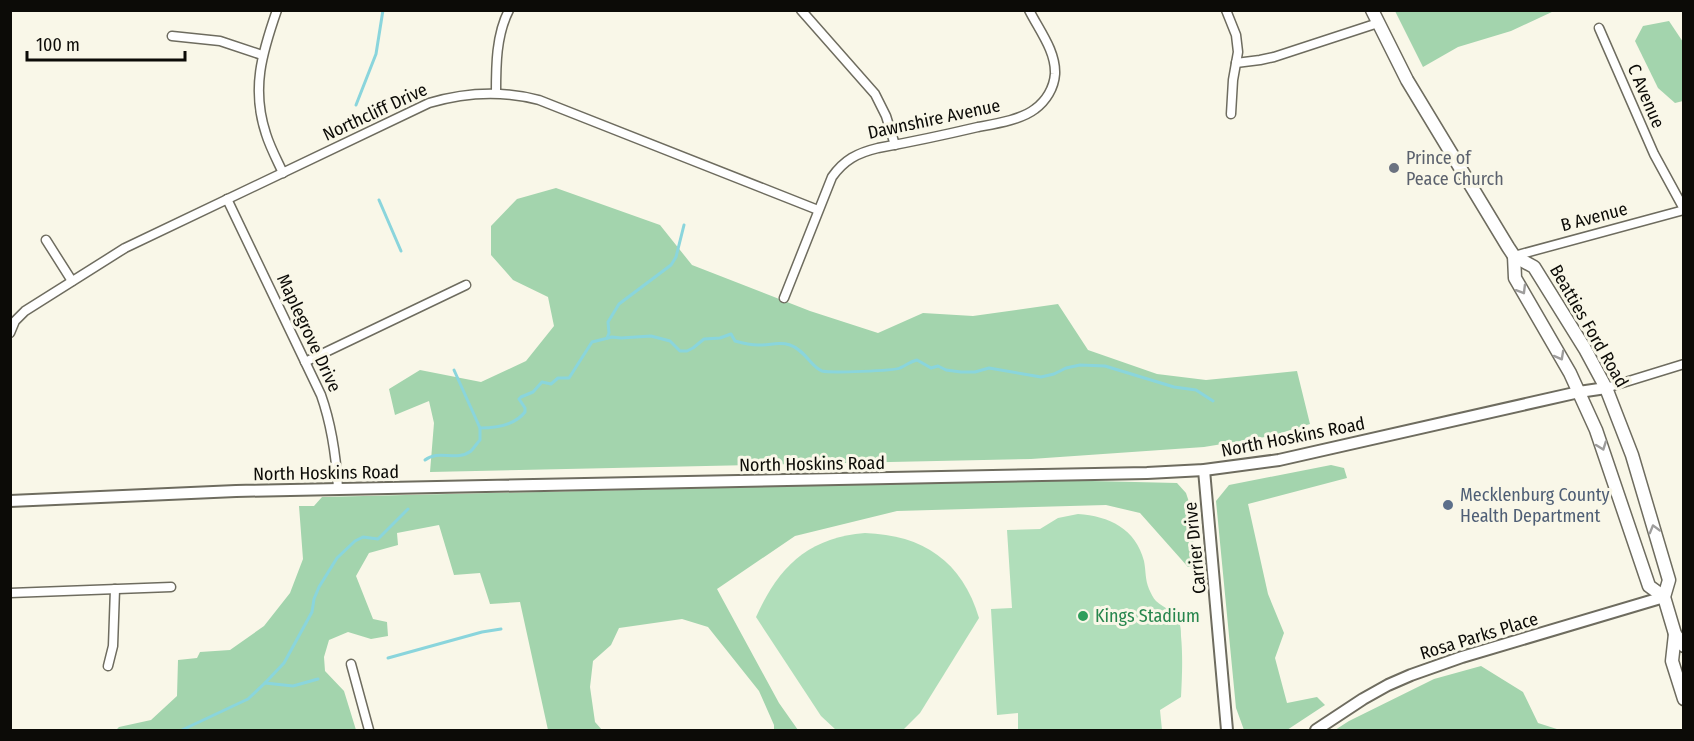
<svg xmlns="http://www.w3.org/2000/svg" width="1694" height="741" font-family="'Fira Sans Condensed',sans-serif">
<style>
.green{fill:#b0deba}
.forest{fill:#a3d4ad}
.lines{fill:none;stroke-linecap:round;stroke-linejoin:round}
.stream{stroke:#8ad5dc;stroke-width:3}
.minor-casing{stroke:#6e6c5f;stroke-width:11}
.tertiary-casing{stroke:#6e6c5f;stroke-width:14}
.secondary-casing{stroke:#6e6c5f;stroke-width:15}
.minor{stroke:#fff;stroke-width:8}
.tertiary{stroke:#fff;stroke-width:10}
.secondary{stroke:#fff;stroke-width:12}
.oneway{stroke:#9e9d9c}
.worship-dot{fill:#6b7280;stroke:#f9f7e8;stroke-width:2}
.service-dot{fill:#5c6f8a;stroke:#f9f7e8;stroke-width:2}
.leisure-dot{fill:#2e9e5b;stroke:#f9f7e8;stroke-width:2}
.labels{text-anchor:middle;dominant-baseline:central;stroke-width:6;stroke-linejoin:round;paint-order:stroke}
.street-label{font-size:18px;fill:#0c0b07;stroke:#f9f7e8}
.worship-label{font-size:18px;fill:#5b616d;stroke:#f9f7e8;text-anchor:start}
.service-label{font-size:18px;fill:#4e5e75;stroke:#f9f7e8;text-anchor:start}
.leisure-label{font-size:18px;fill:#27864d;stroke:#f9f7e8;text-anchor:start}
</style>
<rect width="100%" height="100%" fill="#f9f7e8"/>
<g class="green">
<path d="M1078,514C1109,516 1136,529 1144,561C1146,571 1145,580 1149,589C1151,593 1153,598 1156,601C1165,609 1174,610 1179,623C1181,626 1181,632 1181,636C1183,657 1182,677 1181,697L1160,710L1162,730H1018V713L997,715L991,609L1012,608L1007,530L1040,529L1058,518Z"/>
<path d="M865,533C923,535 962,561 979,618L920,713L903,730H836L821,716L756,617C779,566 808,538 865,533Z"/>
</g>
<g class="forest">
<polygon points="1395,11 1554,11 1511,31 1458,47 1423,67"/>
<polygon points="1669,21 1683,42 1683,101 1675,103 1658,88 1635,41 1643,26"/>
<polygon points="556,188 660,225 692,265 810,311 878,333 923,313 973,316 1058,304 1088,350 1157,374 1206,380 1297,371 1310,424 1271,436 1204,447 1031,459 430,472 434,423 429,401 395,415 389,389 420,370 481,382 526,361 554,326 548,297 513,280 491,255 491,226 517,199"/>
<polygon points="1331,465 1344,468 1347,478 1248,504 1268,594 1284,633 1275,658 1287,703 1317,697 1325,705 1287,730 1244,730 1236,708 1216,501 1229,485"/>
<polygon points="1050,480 1177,483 1186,493 1191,508 1195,566 1188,567 1140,513 1106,505 897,511 795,536 717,589 779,703 798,730 774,730 774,725 759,691 708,627 682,619 619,628 611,645 593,661 590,687 595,722 602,730 548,730 520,602 490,604 480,573 454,575 439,525 397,533 398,545 369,553 356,576 373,619 387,622 388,636 371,639 348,632 329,640 324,657 325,671 344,691 356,730 116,730 119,727 151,720 177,696 178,660 197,658 200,652 230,650 264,626 290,593 303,559 299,506 314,506 322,497"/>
<polygon points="1481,666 1523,692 1538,723 1560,730 1335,730 1349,721 1434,679"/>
</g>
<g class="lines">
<g class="stream">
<polyline points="356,105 376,54 383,10"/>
<polyline points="379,200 401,251"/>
<polyline points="607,338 609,333 608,322 619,304 671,265 676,257 684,225"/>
<path d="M480,428C496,428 515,425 525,412V408L519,399L521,397L533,392L542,382L551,384L558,378H569L592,342L612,337L621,338L651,336L670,341L680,351H687L693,348L704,339L720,338L731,334L735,341C742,343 751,345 758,345C770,346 777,341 790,345C805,350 811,367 822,371C830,373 894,371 900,368C907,365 909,362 917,360L931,368L938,366L946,370L961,372H975L989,368L1041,377L1054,374L1066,368L1080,365L1105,366L1174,387L1196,390L1213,401"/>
<path d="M425,460C439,449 456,462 471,451C474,448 477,443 480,440V428L454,370"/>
<polyline points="388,658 482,632 501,629"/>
<polyline points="265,683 293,686 318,679"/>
<polyline points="182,730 248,699 265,683 284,663 312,612 314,599 319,587 337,558 355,541 363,537 378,539 408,509"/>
</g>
<defs>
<g id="minor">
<path d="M277,10C262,53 251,89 266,134C270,147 277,160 283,173"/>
<polyline points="801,10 875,94 886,116 895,145"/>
<polyline points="1226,10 1236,35 1238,52 1233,80 1231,114"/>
<polyline points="1599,28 1654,154 1684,209"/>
<polyline points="172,36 220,41 262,55"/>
<polyline points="1236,63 1260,60 1274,57 1378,23"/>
<path d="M496,93C496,66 496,35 509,10"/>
<path d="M227,199L321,395C332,426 336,455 338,488"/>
<polyline points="46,240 72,281"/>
<polyline points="1514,256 1684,210"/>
<path d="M784,298L832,177C844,160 857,153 878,148C911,142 944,135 978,127C994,124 1021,120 1035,109C1046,101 1054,88 1055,74C1056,51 1039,30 1029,10"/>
<path d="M10,333L15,321L25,311L125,248L429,103C466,92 501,90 539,100L818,210"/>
<polyline points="305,362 466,285"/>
<polyline points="1606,388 1684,364"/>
<polyline points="10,593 171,587"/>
<polyline points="351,664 369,730"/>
<polyline points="108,666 113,646 115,589"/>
</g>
<g id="tertiary">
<polyline points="1204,470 1227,730"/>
<polyline points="10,501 236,491 1147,473 1204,470 1279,460 1579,392 1606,388"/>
<polyline points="1316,730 1363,699 1388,685 1411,675 1462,657 1664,597"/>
</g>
<g id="secondary">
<polyline points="1372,10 1407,80 1508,247 1514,256 1534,267 1585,349 1606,388 1632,455 1669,580 1664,597 1675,634 1684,646"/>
<polyline points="1514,256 1515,278 1570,373 1596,430 1649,586 1664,597"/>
<polyline points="1675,634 1672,661 1684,699"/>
</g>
</defs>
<use href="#minor" class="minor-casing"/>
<use href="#tertiary" class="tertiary-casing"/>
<use href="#secondary" class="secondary-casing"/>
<use href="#minor" class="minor"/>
<use href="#tertiary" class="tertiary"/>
<use href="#secondary" class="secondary"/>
</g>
<defs><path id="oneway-chevron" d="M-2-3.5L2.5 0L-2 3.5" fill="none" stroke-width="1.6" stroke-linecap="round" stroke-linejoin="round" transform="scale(1.5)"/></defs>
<g class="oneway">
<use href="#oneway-chevron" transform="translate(1522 290) rotate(59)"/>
<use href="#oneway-chevron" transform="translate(1560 356) rotate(61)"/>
<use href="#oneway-chevron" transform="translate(1602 446) rotate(70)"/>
<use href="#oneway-chevron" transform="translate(1654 529) rotate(-106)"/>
</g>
<circle class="worship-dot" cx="1394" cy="168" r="6"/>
<circle class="service-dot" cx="1448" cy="505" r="6"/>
<circle class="leisure-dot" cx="1083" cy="616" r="6"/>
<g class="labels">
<g class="street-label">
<text transform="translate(1646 96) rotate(67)">C Avenue</text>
<text transform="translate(375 112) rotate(-25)">Northcliff Drive</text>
<text transform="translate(934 119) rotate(-12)">Dawnshire Avenue</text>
<text transform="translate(1594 217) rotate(-15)">B Avenue</text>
<text transform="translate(1589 326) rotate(60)">Beatties Ford Road</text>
<text transform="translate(309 333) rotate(65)">Maplegrove Drive</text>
<text transform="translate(1293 437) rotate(-11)">North Hoskins Road</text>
<text transform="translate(812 464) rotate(-1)">North Hoskins Road</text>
<text transform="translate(326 473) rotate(-1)">North Hoskins Road</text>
<text transform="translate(1195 548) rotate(-96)">Carrier Drive</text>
<text transform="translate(1479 636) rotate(-17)">Rosa Parks Place</text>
</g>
<g class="worship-label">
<text x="1406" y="158">Prince of<tspan x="1406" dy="21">Peace Church</tspan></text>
</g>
<g class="service-label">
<text x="1460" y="495">Mecklenburg County<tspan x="1460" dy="21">Health Department</tspan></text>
</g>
<g class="leisure-label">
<text x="1095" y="616">Kings Stadium</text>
</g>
</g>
<rect width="1694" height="741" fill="none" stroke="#0c0b07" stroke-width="24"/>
<path d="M27 51v9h158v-9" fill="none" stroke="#0c0b07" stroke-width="3"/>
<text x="36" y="51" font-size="18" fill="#0c0b07" stroke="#f9f7e8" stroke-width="4.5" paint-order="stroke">100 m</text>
</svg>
